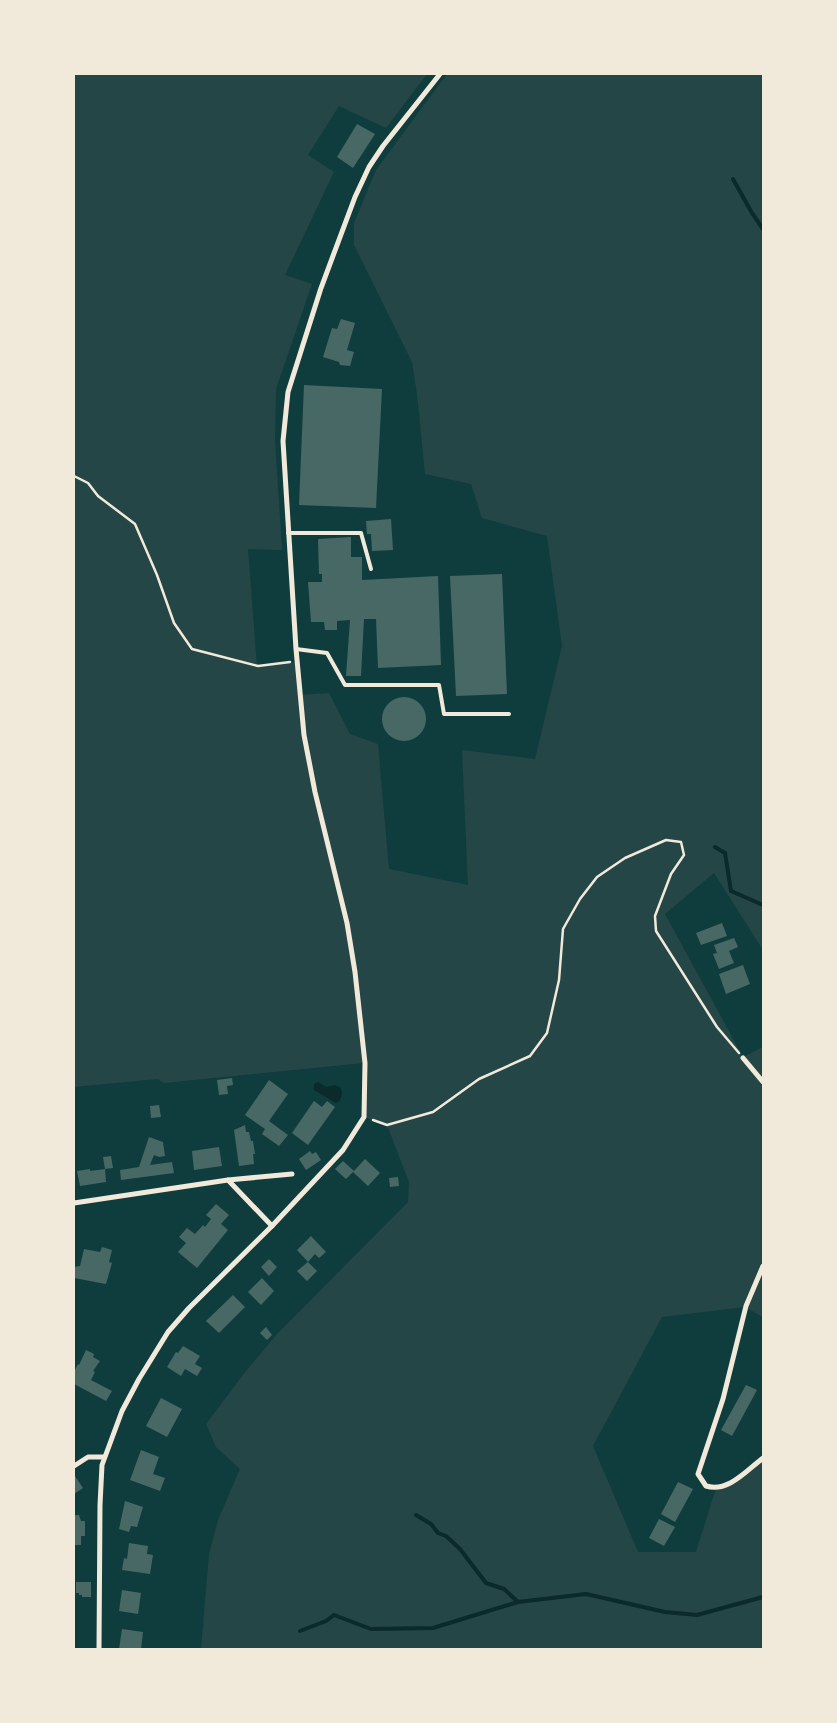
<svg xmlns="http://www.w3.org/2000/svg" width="837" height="1723" font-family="'PT Sans Narrow',sans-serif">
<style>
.green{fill:#244646}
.water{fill:#0a2a2b}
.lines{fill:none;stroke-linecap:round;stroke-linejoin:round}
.stream{stroke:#0a2a2b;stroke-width:4}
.building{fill:#486865}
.path{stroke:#f1e9da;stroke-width:2.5}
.service{stroke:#f1e9da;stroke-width:4}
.minor{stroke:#f1e9da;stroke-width:5}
</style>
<rect width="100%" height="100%" fill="#0f3d3e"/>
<polygon class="green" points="74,74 427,74 386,128 339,106 308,155 334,172 285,275 312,284 276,389 275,440 282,550 248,549 257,667 297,662 300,695 329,693 350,734 378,744 389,869 468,885 462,750 535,759 562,646 547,536 482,518 471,484 425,474 417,394 412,362 354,245 354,223 376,170 447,74 763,74 763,950 714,873 665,914 743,1057 763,1047 763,1317 745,1307 662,1317 593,1446 638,1552 696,1552 716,1488 724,1486 763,1458 763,1649 201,1649 209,1554 218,1520 240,1469 216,1447 206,1424 246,1371 277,1334 408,1202 409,1182 387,1125 364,1117 364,1063 164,1083 158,1079 74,1087"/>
<path class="water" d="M318,1082L326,1087L335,1085L341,1088C343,1094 342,1100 336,1103L314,1090V1084Z"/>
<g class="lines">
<g class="stream">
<polyline points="733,179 752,213 763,229"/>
<polyline points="715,847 725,853 731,891 763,905"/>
<polyline points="416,1515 431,1524 438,1533 446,1536 460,1549 486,1583 504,1589 518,1602"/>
<polyline points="300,1631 326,1621 334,1615 371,1629 433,1628 518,1602 586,1594 665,1612 697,1615 763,1597"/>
</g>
</g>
<g class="building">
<polygon points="357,124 375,134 353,168 337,157"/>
<polygon points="341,319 355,323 347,350 354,352 350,366 340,365 339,362 323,357 332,328 337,329"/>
<polygon points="304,385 382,389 376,508 299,505"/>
<polygon points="391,519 393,550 372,551 371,534 367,534 366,521"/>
<polygon points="351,537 351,557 362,557 362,580 438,576 441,665 378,668 376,619 364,619 361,676 346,676 350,620 337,621 337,630 325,630 324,622 311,622 308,582 322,582 322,574 319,574 318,539"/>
<polygon points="502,574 507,694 456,696 450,576"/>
<circle cx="404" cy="719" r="22"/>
<polygon points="722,923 727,936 701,945 696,933"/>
<polygon points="734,938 738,947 729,951 734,963 719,969 713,954 717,953 714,945"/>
<polygon points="743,965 750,984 726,994 719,974"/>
<polygon points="232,1078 233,1085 227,1086 228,1094 219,1095 217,1080"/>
<polygon points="269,1080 288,1094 269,1121 288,1135 279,1146 262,1134 265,1129 245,1115"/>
<polygon points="314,1101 322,1107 327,1101 335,1107 308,1145 292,1133"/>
<polygon points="159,1105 161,1117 151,1118 150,1106"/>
<polygon points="245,1125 246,1132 249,1132 251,1141 253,1141 255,1154 253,1154 254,1164 239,1166 234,1130"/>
<polygon points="149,1137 163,1142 165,1156 159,1157 154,1155 150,1165 172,1162 174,1173 121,1180 120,1170 139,1167"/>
<polygon points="219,1147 222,1166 194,1170 192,1151"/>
<polygon points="310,1151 312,1154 316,1152 321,1160 306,1170 299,1159"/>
<polygon points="111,1156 113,1168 105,1169 103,1157"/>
<polygon points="365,1159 380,1173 368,1186 353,1172"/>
<polygon points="343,1161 354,1171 346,1179 335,1169"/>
<polygon points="90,1169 90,1171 105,1169 106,1182 80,1186 77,1171"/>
<polygon points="398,1177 399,1186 390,1187 389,1178"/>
<polygon points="216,1204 229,1215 221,1224 228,1230 197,1268 178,1252 186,1243 179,1237 187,1228 195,1234 203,1225 205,1227 211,1219 206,1215"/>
<polygon points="311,1236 326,1252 319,1258 315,1254 308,1262 317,1271 307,1281 297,1271 308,1262 297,1250"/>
<polygon points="102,1247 112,1250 109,1262 112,1263 106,1284 74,1278 74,1267 80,1266 84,1249 100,1252"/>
<polygon points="269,1259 277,1267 269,1276 261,1267"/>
<polygon points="262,1278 274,1291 261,1305 248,1292"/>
<polygon points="233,1295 245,1307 219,1333 206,1321"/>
<polygon points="266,1327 272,1335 267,1340 260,1333"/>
<polygon points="183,1346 200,1356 195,1364 202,1368 197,1376 185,1369 181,1376 167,1367 176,1352 178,1353"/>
<polygon points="86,1350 94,1354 93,1357 100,1361 93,1371 95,1372 91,1380 112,1391 106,1401 74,1384 74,1372 78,1364 79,1365"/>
<polygon points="746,1385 757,1390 732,1436 721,1430"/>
<polygon points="161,1398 182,1409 167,1437 146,1426"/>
<polygon points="141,1450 159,1457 153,1474 165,1478 160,1491 130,1480"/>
<polygon points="75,1476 83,1488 74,1494 74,1477"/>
<polygon points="678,1482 693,1489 675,1522 661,1514"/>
<polygon points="125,1501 143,1507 137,1527 131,1526 129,1532 119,1529"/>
<polygon points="74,1515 79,1515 81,1521 85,1521 85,1536 81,1536 81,1545 74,1545"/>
<polygon points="659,1519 675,1527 664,1546 649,1538"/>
<polygon points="129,1543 148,1546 147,1554 153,1555 150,1574 122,1570 124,1558 127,1559"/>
<polygon points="76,1582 91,1582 91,1597 82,1597 82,1595 79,1595 79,1593 76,1593"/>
<polygon points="122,1590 141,1593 138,1614 119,1611"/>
<polygon points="122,1629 143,1632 141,1649 119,1649"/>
</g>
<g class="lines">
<g class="path">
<polyline points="74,476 88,483 98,496 135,524 157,575 174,623 192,649 258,666 290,662"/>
<polyline points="373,1120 387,1125 433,1112 479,1079 530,1056 547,1033 559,980 563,929 580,899 597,877 625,858 666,840 681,842 684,855 671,874 655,916 656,931 717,1027 739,1053"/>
</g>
<g class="service">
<polyline points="288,533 361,533 371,569"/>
<polyline points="296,649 327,653 345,685 439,685 444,714 509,714"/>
</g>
<g class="minor">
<polyline points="743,1058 763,1082"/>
<polyline points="228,1180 292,1174"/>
<polyline points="74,1203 228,1180 272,1226"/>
<path d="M763,1266L746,1306L723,1399L698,1474L706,1486C728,1493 747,1470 763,1458"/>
<polyline points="74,1466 88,1457 104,1457"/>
<polyline points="99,1649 100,1505 102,1465 122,1411 139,1379 168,1332 189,1308 272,1226 343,1150 364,1117 365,1063 355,972 347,923 315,792 304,735 296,649 283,441 288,392 321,288 355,197 369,167 383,146 440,74"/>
</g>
</g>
<rect width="837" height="1723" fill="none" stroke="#f1e9da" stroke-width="150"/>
</svg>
